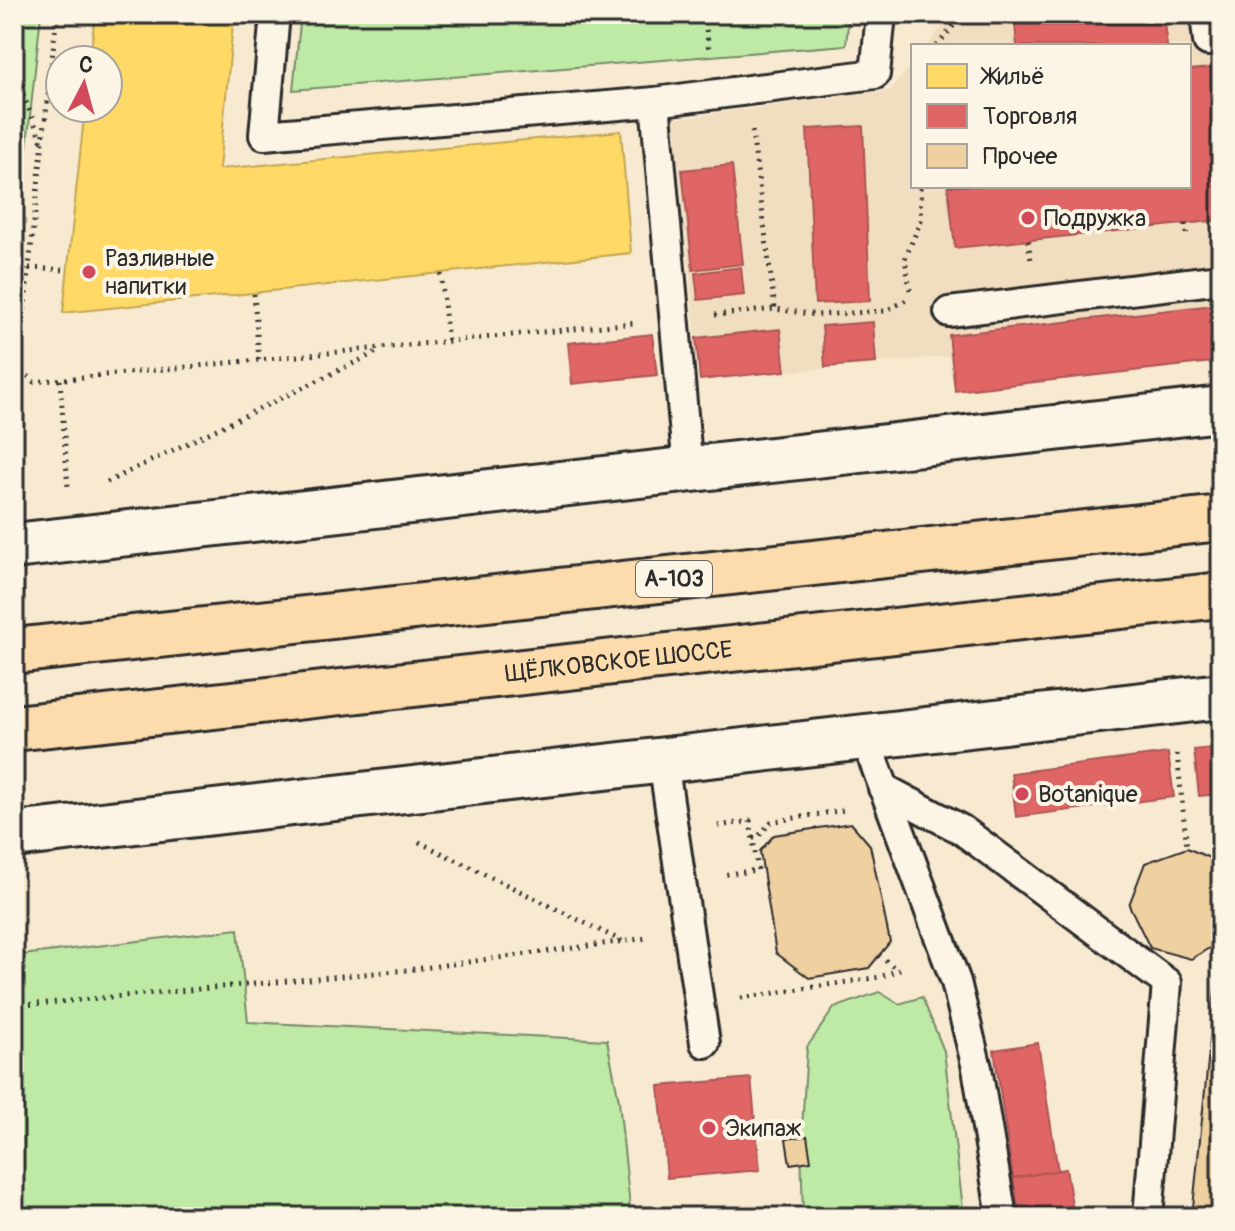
<svg xmlns="http://www.w3.org/2000/svg" width="1235" height="1231" font-family="Pangolin,sans-serif">
<style>
.built{fill:#f1dec0}
.green{fill:#bfeaa6;stroke:#758a68;stroke-width:2}
.homes{fill:#ffd966;stroke:#bfa554;stroke-width:2}
.shops{fill:#e06666;stroke:#aa5454;stroke-width:2}
.building{fill:#efd0a1;stroke:#2b2b2b;stroke-width:2}
.lines{fill:none;stroke-linecap:round;stroke-linejoin:round}
.lane-casing{stroke:#2b2b2b;stroke-width:34}
.secondary-casing{stroke:#2b2b2b;stroke-width:50}
.primary-casing{stroke:#2b2b2b;stroke-width:50}
.path{stroke:#2b2b2b;stroke-width:5;stroke-dasharray:2 6;stroke-linecap:butt}
.lane{stroke:#fcf5e5;stroke-width:28}
.secondary{stroke:#fcf5e5;stroke-width:44}
.primary{stroke:#fcdcac;stroke-width:44}
.poi-dot{fill:#d1495b;stroke:#fcf5e5;stroke-width:3}
.labels{text-anchor:middle;dominant-baseline:central;stroke-width:8;stroke-linejoin:round;paint-order:stroke}
.shield{fill:#fcf5e5;stroke:#6a6863;stroke-width:2}
.shield-label{font-size:22px;font-weight:bold;fill:#2b2b2b}
.poi-label{font-size:24px;fill:#2b2b2b;stroke:#fcf5e5;text-anchor:start}
.street-label{font-size:24px;fill:#2b2b2b;stroke:#fcf5e5}
</style>
<rect width="100%" height="100%" fill="#f8ead1"/>
<filter id="ink" filterUnits="userSpaceOnUse"><feTurbulence type="fractalNoise" baseFrequency=".0125" numOctaves="2"/><feDisplacementMap in="SourceGraphic" scale="16" xChannelSelector="R" yChannelSelector="G"/><feConvolveMatrix kernelMatrix="1 2 1 2 8 2 1 2 1" color-interpolation-filters="sRGB"/></filter>
<g filter="url(#ink)">
<polygon class="built" points="952,14 1221,14 1221,361 955,391 951,356 700,380 674,119 891,90 913,62 913,186 1189,186 1189,46 926,46"/>
<g class="green">
<polygon points="14,14 41,14 14,265"/>
<polygon points="301,14 849,14 846,45 293,90"/>
<polygon points="238,929 248,1022 607,1040 619,1101 631,1217 14,1217 14,956"/>
<polygon points="879,992 899,1004 922,997 944,1051 964,1217 803,1217 801,1145 807,1047 834,1008"/>
</g>
<polygon class="homes" points="95,14 234,14 219,169 621,131 631,253 63,313 85,108 108,108 108,60 90,60"/>
<g class="shops">
<polygon points="1014,14 1163,14 1167,46 1017,46"/>
<polygon points="1221,67 1221,220 955,248 948,186 1189,186 1189,70"/>
<polygon points="863,126 870,301 815,304 807,129"/>
<polygon points="732,165 743,264 693,270 682,170"/>
<polygon points="741,267 744,295 698,300 695,273"/>
<polygon points="1221,304 1221,361 955,391 949,335"/>
<polygon points="873,322 876,363 825,367 822,326"/>
<polygon points="780,329 785,371 700,380 696,338"/>
<polygon points="652,334 657,375 572,384 568,343"/>
<polygon points="1221,747 1221,794 1199,796 1194,750"/>
<polygon points="1168,753 1174,797 1016,817 1011,773"/>
<polygon points="1038,1043 1058,1171 1013,1178 994,1050"/>
<polygon points="751,1078 760,1170 667,1178 659,1086"/>
<polygon points="1066,1169 1074,1217 1020,1217 1013,1178"/>
</g>
<g class="building">
<polygon points="851,823 870,845 890,942 869,968 809,978 776,953 760,851 774,835"/>
<polygon points="1187,848 1221,863 1221,941 1191,959 1150,948 1129,905 1145,863"/>
<polygon points="1217,973 1221,973 1221,1217 1192,1217"/>
<polygon points="807,1136 811,1161 790,1164 786,1139"/>
</g>
<g class="lines">
<defs>
<g id="lane">
<polyline points="275,14 264,135 655,102 875,74 881,14"/>
<polyline points="1205,14 1208,41 1221,40"/>
<polyline points="655,102 688,470"/>
<polyline points="949,312 1221,279"/>
<polyline points="865,737 956,982 977,1068 1002,1217"/>
<polyline points="663,761 705,1043"/>
<polyline points="883,788 962,830 1167,983 1148,1217"/>
</g>
<g id="secondary">
<polyline points="14,546 1221,409"/>
<polyline points="14,835 1221,696"/>
</g>
<g id="primary">
<polyline points="14,651 1221,518"/>
<path id="s1" d="M14,728L1221,595"/>
</g>
</defs>
<use href="#lane" class="lane-casing"/>
<use href="#secondary" class="secondary-casing"/>
<use href="#primary" class="primary-casing"/>
<g class="path">
<polyline points="57,14 18,366 34,382 634,323"/>
<polyline points="704,14 709,50"/>
<polyline points="937,46 963,14"/>
<polyline points="14,72 42,142"/>
<polyline points="752,131 775,309"/>
<polyline points="1185,224 1187,239"/>
<polyline points="1028,241 1031,260"/>
<polyline points="29,268 68,270"/>
<polyline points="441,274 448,342"/>
<polyline points="910,290 905,259 921,220 920,186"/>
<polyline points="254,294 259,361"/>
<polyline points="715,315 775,309 817,315 886,311 906,300"/>
<polyline points="60,380 68,487"/>
<polyline points="107,482 379,351"/>
<polyline points="1177,754 1187,848"/>
<polyline points="718,826 750,821 758,870 722,875"/>
<polyline points="753,838 757,838 771,822 844,810"/>
<polyline points="419,842 622,941"/>
<polyline points="879,955 897,970"/>
<polyline points="741,998 880,977 904,968"/>
<polyline points="14,1006 407,970 648,938"/>
<polyline points="14,1210 16,1217"/>
</g>
<use href="#lane" class="lane"/>
<use href="#secondary" class="secondary"/>
<use href="#primary" class="primary"/>
</g>
</g>
<g class="poi-dot">
<circle cx="1028" cy="218" r="8"/>
<circle cx="89" cy="272" r="8"/>
<circle cx="1022" cy="794" r="8"/>
<circle cx="709" cy="1128" r="8"/>
</g>
<g class="labels">
<rect class="shield" x="636" y="561" width="76" height="36" rx="6"/>
<g class="shield-label">
<text x="674" y="579">А-103</text>
</g>
<g class="poi-label">
<text x="1044" y="218">Подружка</text>
<text x="105" y="258">Разливные<tspan x="105" dy="28">напитки</tspan></text>
<text x="1038" y="794">Botanique</text>
<text x="725" y="1128">Экипаж</text>
</g>
<g class="street-label">
<text stroke="none"><textPath href="#s1" startOffset="608">ЩЁЛКОВСКОЕ ШОССЕ</textPath></text>
</g>
</g>
<rect width="1235" height="1231" fill="none" stroke="#fcf5e5" stroke-width="48"/>
<rect x="24" y="24" width="1187" height="1183" fill="none" stroke="#2b2b2b" stroke-width="3" filter="url(#ink)"/>
<rect x="911" y="44" width="280" height="144" fill="#fcf5e5" stroke="#a8a49b" stroke-width="2"/>
<rect x="927" y="64" width="40" height="24" fill="#ffd966" stroke="#a8a49b" stroke-width="2"/>
<text x="983" y="84" font-size="24" fill="#2b2b2b">Жильё</text>
<rect x="927" y="104" width="40" height="24" fill="#e06666" stroke="#a8a49b" stroke-width="2"/>
<text x="983" y="124" font-size="24" fill="#2b2b2b">Торговля</text>
<rect x="927" y="144" width="40" height="24" fill="#efd0a1" stroke="#a8a49b" stroke-width="2"/>
<text x="983" y="164" font-size="24" fill="#2b2b2b">Прочее</text>
<g transform="translate(84 84) rotate(6)"><circle r="38" fill="#fcf5e5" stroke="#a8a49b" stroke-width="2"/>
<path d="M0-6L14 30L0 20L-14 30Z" fill="#d1495b"/>
<text y="-12" font-size="22" font-weight="bold" text-anchor="middle" fill="#2b2b2b">С</text>
</g>
</svg>
